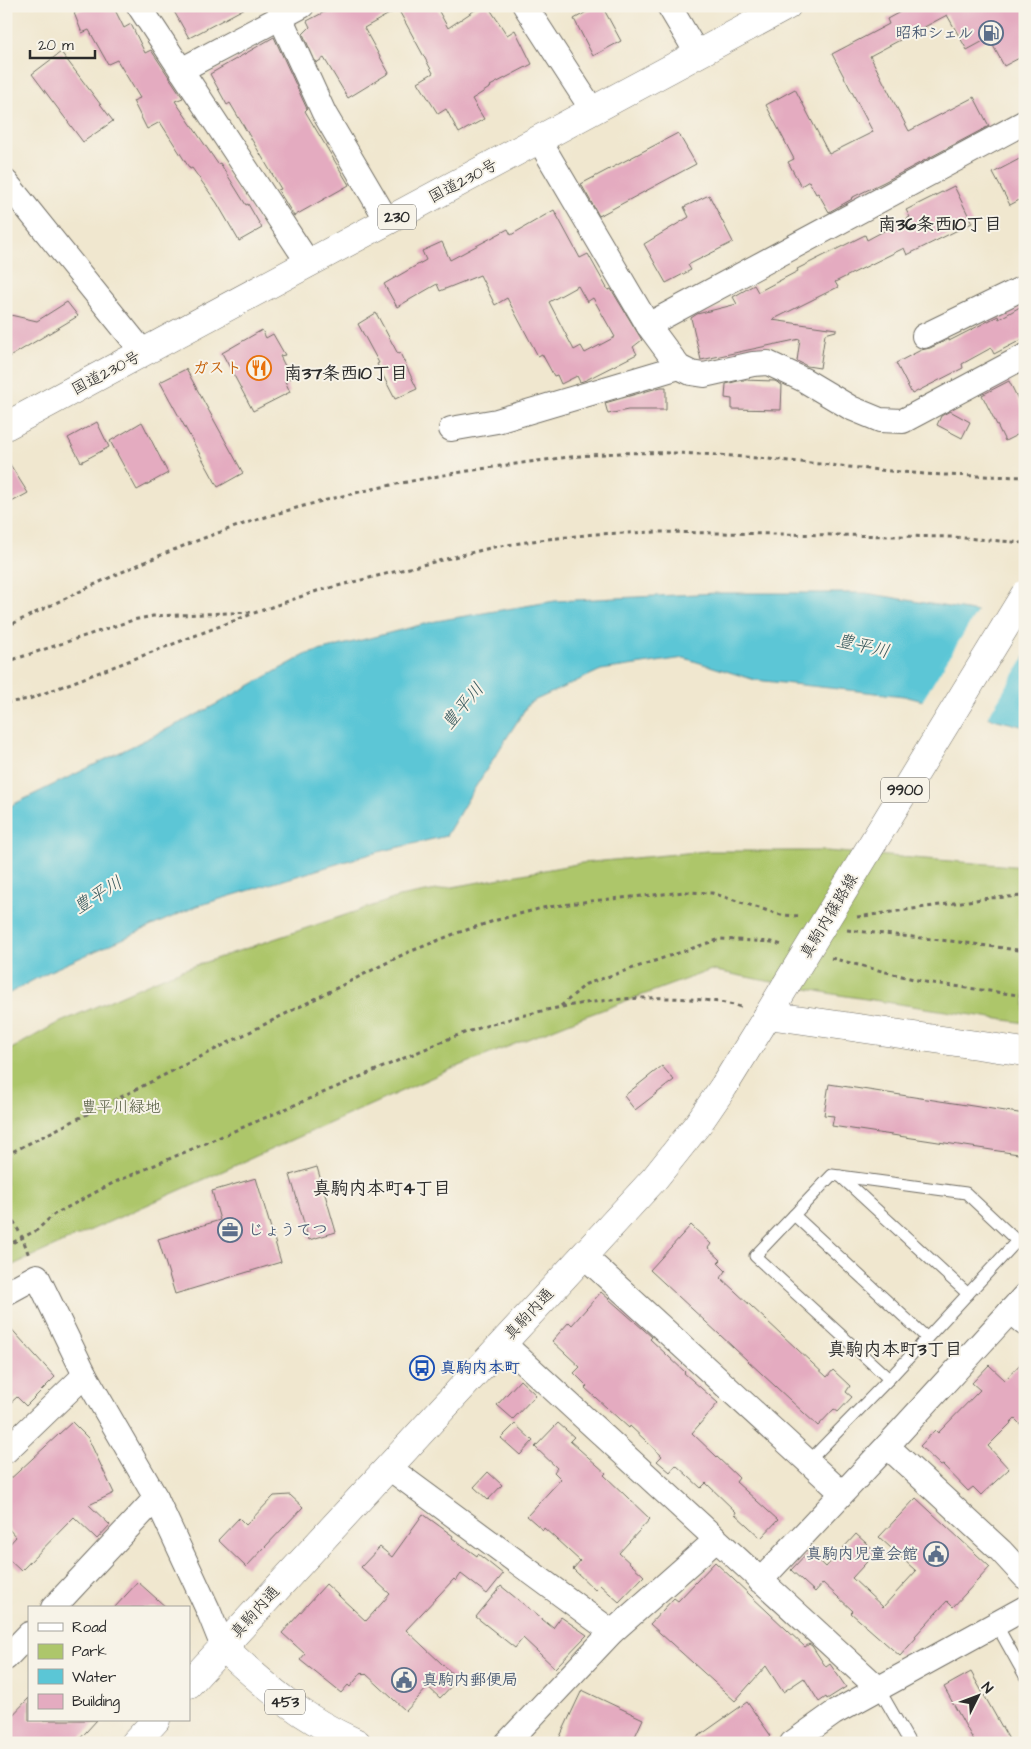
<svg xmlns="http://www.w3.org/2000/svg" width="1031" height="1749" font-family="'Architects Daughter','Klee One',sans-serif">
<style>
.green{fill:#adc66b;stroke:#6c784b}
.water{fill:#5bc6d6;stroke:#437880}
.pier{fill:#f0e7cf}
.building{fill:#e4abc0;fill-rule:evenodd}
.lines{fill:none;stroke-linecap:round;stroke-linejoin:round}
.service-casing{stroke:#706d64;stroke-width:13}
.minor-casing{stroke:#706d64;stroke-width:26}
.tertiary-casing{stroke:#706d64;stroke-width:29}
.primary-casing{stroke:#706d64;stroke-width:29}
.trunk-casing{stroke:#706d64;stroke-width:29}
.path{stroke:#706d64;stroke-width:3;stroke-dasharray:4 4;stroke-linecap:butt}
.service{stroke:#fff;stroke-width:11}
.minor{stroke:#fff;stroke-width:24}
.tertiary{stroke:#fff;stroke-width:28}
.primary{stroke:#fff;stroke-width:28}
.trunk{stroke:#fff;stroke-width:28}
.primary-bridge-casing{stroke:#706d64;stroke-width:29;stroke-linecap:butt}
.primary-bridge{stroke:#fff;stroke-width:28}
.labels{text-anchor:middle;dominant-baseline:central;stroke-width:4;stroke-linejoin:round;paint-order:stroke}
.shield{fill:#f7f3e8;stroke:#686764;stroke-width:1}
.shield-label{font-size:15px;font-weight:bold;fill:#2b2b2b}
.service-label{font-size:16px;font-weight:bold;fill:#4e5e75;stroke:#f7f3e8;text-anchor:end}
.street-label{font-size:16px;fill:#2b2b2b;stroke:#f7f3e8}
.food-label{font-size:16px;font-weight:bold;fill:#c56008;stroke:#f7f3e8;text-anchor:end}
.park-label{font-size:16px;fill:#525a3e;stroke:#f7f3e8}
.transit-label{font-size:16px;font-weight:bold;fill:#164399;stroke:#f7f3e8;text-anchor:start}
.neighbourhood-label{font-size:18px;font-weight:bold;fill:#2b2b2b;stroke:#f7f3e8}
.water-label{font-size:18px;font-style:italic;fill:#395a5e;stroke:#f7f3e8}
</style>
<rect width="100%" height="100%" fill="#f7f3e8"/>
<filter id="ink" filterUnits="userSpaceOnUse"><feTurbulence type="fractalNoise" baseFrequency=".02" numOctaves="2"/><feDisplacementMap in="SourceGraphic" scale="10" xChannelSelector="R" yChannelSelector="G"/><feConvolveMatrix kernelMatrix="1 2 1 2 8 2 1 2 1" color-interpolation-filters="sRGB"/></filter>
<filter id="wash" filterUnits="userSpaceOnUse"><feTurbulence type="fractalNoise" baseFrequency=".0096" numOctaves="4" result="noise"/><feDisplacementMap in="SourceGraphic" scale="20" xChannelSelector="R" yChannelSelector="G"/><feGaussianBlur stdDeviation="1.12" result="paint"/><feColorMatrix in="noise" values="0 0 0 0 0 0 0 0 0 0 0 0 0 0 0 0 0 1.4 0 .05"/><feComposite in="paint" operator="in"/></filter>
<g filter="url(#wash)">
<rect width="100%" height="100%" fill="#f0e7cf"/>
<polygon class="green" points="707,851 826,851 1025,867 1025,1023 833,994 711,970 583,1017 442,1073 6,1268 6,1052 54,1025 170,974 399,897 582,863"/>
<polygon class="water" points="717,593 866,593 1025,620 1025,727 904,696 755,680 684,658 601,670 529,703 469,797 446,836 370,854 197,906 50,971 6,995 6,808 202,712 307,654 436,621 555,601"/>
<polygon class="pier" points="978,610 1025,618 1025,656 986,720 921,703"/>
<g id="blocks">
<g class="building">
<polygon points="89,6 113,6 124,28 131,24 145,53 151,50 183,98 175,101 218,164 220,163 246,205 248,204 262,228 239,241 217,203 192,168 190,169 160,122 147,129 133,101 140,98 117,60 108,64 89,30 82,33 74,13"/>
<polygon points="171,6 249,6 189,38"/>
<polygon points="336,6 436,6 448,28 481,6 488,6 507,35 515,30 532,64 490,86 491,87 472,99 484,119 459,133 446,109 438,114 418,82 433,73 398,9 364,28 389,73 348,98 324,58 316,63 303,34 310,27 307,21"/>
<polygon points="597,6 602,6 621,41 593,56 574,19"/>
<polygon points="911,6 1025,6 1025,55 1004,66 989,38 967,50 947,15 870,56 909,131 974,97 989,126 884,182 851,198 852,199 829,212 818,193 816,194 809,181 801,186 788,162 794,159 766,105 795,89 829,154 873,132 832,54 889,24 887,19"/>
<polygon points="274,37 307,109 305,111 349,185 294,216 278,190 281,189 230,103 227,105 210,74"/>
<polygon points="61,52 113,121 83,142 32,74"/>
<polygon points="678,133 696,164 599,216 581,184"/>
<polygon points="1025,156 1025,197 1010,205 993,173"/>
<polygon points="954,186 972,223 907,255 904,248 835,282 838,287 772,320 836,329 836,331 825,334 820,368 807,366 797,361 800,339 701,360 691,318 697,314 737,304 733,297 754,285 758,292 798,271 797,269 865,235 867,240 910,217 906,210"/>
<polygon points="709,195 733,242 688,265 691,270 666,283 644,244 689,217 684,207"/>
<path d="M554,210L580,258L588,254L608,290L611,289L642,340L633,347L637,354L586,380L580,382L577,376L561,384L557,375L554,376L542,354L538,356L507,298L495,305L480,275L440,291L437,284L397,307L384,284L426,260L422,251L442,242L450,260L508,229L511,235ZM578,286L587,302L593,298L615,337L585,353L581,346L574,350L549,302Z"/>
<polygon points="67,302 78,316 6,359 6,314 37,321"/>
<polygon points="1025,304 1025,338 994,354 991,348 962,364 963,368 912,394 896,363 921,350 930,348 949,339 949,341 998,316 999,319"/>
<polygon points="376,313 398,354 400,353 417,389 395,399 377,364 379,363 358,324"/>
<polygon points="262,330 266,338 273,334 285,355 280,356 291,378 285,381 290,392 253,411 222,353"/>
<polygon points="186,369 243,473 218,487 160,382"/>
<polygon points="742,380 775,381 782,385 781,410 732,409 732,399 725,398 726,384"/>
<polygon points="1009,381 1025,413 1025,431 1005,441 982,395"/>
<polygon points="661,387 666,387 666,410 628,410 608,414 605,403"/>
<polygon points="950,411 970,422 962,438 937,425 941,416"/>
<polygon points="97,422 109,447 81,462 68,438"/>
<polygon points="142,422 168,473 137,490 110,441"/>
<polygon points="6,458 28,493 6,505"/>
<polygon points="662,1066 674,1080 635,1110 624,1096"/>
<polygon points="829,1084 1025,1114 1025,1155 832,1126 834,1116 824,1115"/>
<polygon points="317,1167 336,1232 309,1240 290,1175"/>
<polygon points="256,1178 281,1262 175,1294 158,1239 220,1220 212,1191"/>
<polygon points="691,1225 711,1244 708,1248 721,1260 718,1263 726,1271 721,1278 827,1377 833,1370 850,1386 846,1392 852,1397 838,1412 834,1409 818,1426 650,1270"/>
<polygon points="601,1292 652,1337 650,1339 685,1372 684,1373 718,1403 692,1433 739,1478 736,1482 778,1520 761,1538 735,1514 736,1512 706,1483 701,1488 676,1465 670,1472 657,1461 662,1456 630,1426 629,1428 585,1388 587,1386 574,1373 580,1367 552,1341 569,1322 572,1325"/>
<polygon points="6,1323 55,1377 26,1406 17,1397 6,1407"/>
<polygon points="1025,1359 1025,1429 1015,1419 988,1446 1009,1469 981,1495 973,1487 968,1491 943,1465 941,1466 920,1446 935,1430 938,1433 980,1390 972,1383 989,1365 1005,1380"/>
<polygon points="520,1380 536,1395 513,1419 497,1405"/>
<polygon points="72,1422 88,1438 114,1493 89,1505 110,1525 97,1539 74,1517 21,1571 6,1557 6,1548 16,1537 6,1526 6,1483"/>
<polygon points="558,1423 574,1437 570,1441 606,1473 604,1475 650,1519 619,1553 644,1576 619,1602 600,1585 595,1590 573,1569 580,1561 544,1528 543,1530 527,1516 561,1479 554,1472 557,1468 535,1447"/>
<polygon points="515,1424 533,1441 520,1455 501,1438"/>
<polygon points="488,1472 502,1485 488,1500 474,1487"/>
<polygon points="290,1495 303,1507 246,1567 218,1540 239,1518 246,1525 274,1496"/>
<polygon points="916,1498 990,1567 953,1607 947,1601 915,1636 916,1638 900,1656 851,1613 853,1611 823,1583 815,1592 791,1570 809,1551 826,1567 856,1534 876,1552 852,1578 883,1607 916,1571 879,1537"/>
<polygon points="423,1514 453,1536 452,1538 477,1556 478,1554 503,1574 487,1594 461,1574 456,1581 454,1579 406,1630 458,1679 440,1698 428,1687 406,1711 366,1674 365,1675 362,1672 350,1687 348,1685 341,1693 300,1660 305,1654 282,1633 326,1584 366,1621 390,1594 361,1567 380,1547 392,1557"/>
<polygon points="715,1562 805,1647 809,1644 812,1646 826,1667 830,1664 846,1687 827,1699 826,1697 819,1702 804,1678 783,1692 766,1666 735,1701 650,1624 674,1598 678,1601"/>
<polygon points="138,1582 167,1608 114,1608"/>
<polygon points="501,1586 553,1628 561,1617 587,1635 555,1668 523,1638 515,1648 476,1617"/>
<polygon points="971,1672 1011,1743 975,1743 944,1687"/>
<polygon points="582,1690 643,1719 632,1743 557,1743"/>
<polygon points="29,1698 29,1720 97,1720 76,1743 6,1743 6,1722"/>
<polygon points="747,1702 771,1736 761,1743 689,1743"/>
</g>
</g>
</g>
<g filter="url(#ink)">
<use href="#blocks" fill-opacity="0" stroke="#706d64" stroke-width="1"/>
<g class="lines">
<defs>
<g id="service">
<polyline points="840,1176 968,1294"/>
<polyline points="794,1215 927,1338"/>
<polyline points="889,1379 755,1256 832,1175 966,1193 1017,1241"/>
<polyline points="808,1462 889,1379 1017,1241 1025,1248"/>
<polyline points="996,1624 1025,1676"/>
<polyline points="879,1689 910,1743"/>
</g>
<g id="minor">
<polyline points="139,6 309,264"/>
<polyline points="525,6 593,111"/>
<polyline points="669,6 698,55"/>
<polyline points="280,17 324,113 388,222"/>
<polyline points="181,70 302,6"/>
<polyline points="539,140 648,325 679,367 691,373 704,375 753,364 768,363 804,380 851,408 880,420 903,421 1025,356"/>
<polyline points="6,182 143,352"/>
<polyline points="648,325 1025,122"/>
<polyline points="924,336 1025,287"/>
<polyline points="451,429 497,421 679,367"/>
<polyline points="583,1255 841,1492"/>
<polyline points="6,1293 37,1276 85,1375 156,1498 209,1612 223,1647"/>
<polyline points="1010,1311 1025,1324"/>
<polyline points="503,1343 879,1689"/>
<polyline points="887,1446 1001,1551 1025,1577"/>
<polyline points="6,1451 85,1375"/>
<polyline points="388,1467 612,1632"/>
<polyline points="760,1581 887,1446 1025,1295"/>
<polyline points="53,1608 156,1498"/>
<polyline points="6,1658 29,1634"/>
<polyline points="507,1743 612,1632 716,1540"/>
<polyline points="792,1743 834,1713 1025,1608"/>
</g>
<polyline id="tertiary" points="223,1647 655,1178 698,1124 724,1086 768,1015"/>
<polyline id="primary" points="786,985 768,1015 1025,1052"/>
<g id="trunk">
<polyline points="6,426 787,6"/>
<path d="M189,1684L223,1647C267,1688 301,1718 357,1743"/>
<polyline points="135,1743 156,1720"/>
</g>
</defs>
<use href="#service" class="service-casing"/>
<use href="#minor" class="minor-casing"/>
<use href="#tertiary" class="tertiary-casing"/>
<use href="#primary" class="primary-casing"/>
<use href="#trunk" class="trunk-casing"/>
<g class="path">
<path d="M6,627C86,588 168,548 253,521C331,496 413,479 494,467C536,461 578,455 620,453C722,450 823,466 925,474C958,476 991,476 1025,477"/>
<polyline points="6,662 133,620 153,616 253,612"/>
<polyline points="6,703 29,699 257,612 317,591 494,547 539,540 595,534 659,532 953,537 1025,543"/>
<polyline points="857,917 989,898 1025,896"/>
<polyline points="847,930 959,942 1025,951"/>
<polyline points="831,958 925,982 1025,996"/>
<polyline points="561,1006 586,984 720,939 772,942 782,945"/>
<polyline points="6,1155 404,954 454,934 497,920 542,908 590,901 685,892 712,893 781,915 801,916"/>
<polyline points="6,1207 23,1239 29,1256"/>
<path d="M6,1246L37,1230L53,1215L113,1183L453,1037C523,1012 595,996 669,998C694,999 720,1000 744,1008"/>
</g>
<use href="#service" class="service"/>
<use href="#minor" class="minor"/>
<use href="#tertiary" class="tertiary"/>
<use href="#primary" class="primary"/>
<use href="#trunk" class="trunk"/>
<defs>
<polyline id="primary-bridge" points="786,985 1025,594"/>
</defs>
<use href="#primary-bridge" class="primary-bridge-casing"/>
<use href="#primary-bridge" class="primary-bridge"/>
</g>
</g>
<defs>
<symbol id="fuel-ring" viewBox="-11 -11 22 22"><circle r="9.5" fill="#f7f3e8" stroke="#5c6f8a" stroke-width="1.5"/><path d="M-5.5-6h7V0h2V4h1.3V-2.5L3-4.5l.8-.8L6-3V5H2.5V1h-1V6h-7ZM-4.2-4.7v3.2H.2V-4.7Z" fill="#5c6f8a"/></symbol>
<symbol id="restaurant-ring" viewBox="-11 -11 22 22"><circle r="9.5" fill="#f7f3e8" stroke="#e8710a" stroke-width="1.5"/><path d="M-5-6h1v4h1v-4h1v4h1v-4h1v5L-1.5 .5V6h-2V.5L-5-1ZM5-6V6H3V1.5H1.5Q1.5-4 5-6Z" fill="#e8710a"/></symbol>
<symbol id="office-ring" viewBox="-11 -11 22 22"><circle r="9.5" fill="#f7f3e8" stroke="#5c6f8a" stroke-width="1.5"/><path d="M-6-3h4V-5.5h4V-3h4V5H-6ZM-1-4.5V-3h2v-1.5ZM-6 0V1H6V0Z" fill="#5c6f8a"/></symbol>
<symbol id="bus-ring" viewBox="-11 -11 22 22"><circle r="9.5" fill="#f7f3e8" stroke="#1a4fb4" stroke-width="1.5"/><path d="M-5-6H5V4H4V6H2V4H-2V6H-4V4H-5ZM-3.5-4V0h7V-4ZM-3.5 1.2v1.5H-2V1.2ZM2 1.2v1.5H3.5V1.2Z" fill="#1a4fb4"/></symbol>
<symbol id="civic-ring" viewBox="-11 -11 22 22"><circle r="9.5" fill="#f7f3e8" stroke="#5c6f8a" stroke-width="1.5"/><path d="M-.6-6.5H3V-4.5H.6V-3L4-1V1h2V6H-6V1h2V-1L-.6-3ZM-1.2 2.5V6h2.4V2.5Z" fill="#5c6f8a"/></symbol>
</defs>
<g fill-rule="evenodd">
<use href="#fuel-ring" x="977" y="19" width="28" height="28"/>
<use href="#restaurant-ring" x="245" y="354" width="28" height="28"/>
<use href="#office-ring" x="216" y="1216" width="28" height="28"/>
<use href="#bus-ring" x="408" y="1354" width="28" height="28"/>
<use href="#civic-ring" x="922" y="1540" width="28" height="28"/>
<use href="#civic-ring" x="390" y="1666" width="28" height="28"/>
</g>
<g class="labels">
<g class="shield">
<rect x="378" y="204.5" width="38" height="25" rx="4"/>
<rect x="881" y="777.5" width="48" height="25" rx="4"/>
<rect x="265" y="1689.5" width="40" height="25" rx="4"/>
</g>
<g class="shield-label">
<text x="397" y="217">230</text>
<text x="905" y="790">9900</text>
<text x="285" y="1702">453</text>
</g>
<g class="service-label">
<text x="974" y="33">昭和シェル</text>
<text x="248" y="1230" text-anchor="start">じょうてつ</text>
<text x="918" y="1554">真駒内児童会館</text>
<text x="422" y="1680" text-anchor="start">真駒内郵便局</text>
</g>
<g class="street-label">
<text transform="translate(463 181) rotate(-28)">国道230号</text>
<text transform="translate(106 373) rotate(-28)">国道230号</text>
<text transform="translate(829 916) rotate(-59)">真駒内篠路線</text>
<text transform="translate(529 1314) rotate(-47)">真駒内通</text>
<text transform="translate(255 1612) rotate(-48)">真駒内通</text>
</g>
<g class="food-label">
<text x="242" y="368">ガスト</text>
</g>
<g class="park-label">
<text x="121" y="1107">豊平川緑地</text>
</g>
<g class="transit-label">
<text x="440" y="1368">真駒内本町</text>
</g>
<g class="neighbourhood-label">
<text x="940" y="224">南36条西10丁目</text>
<text x="346" y="373">南37条西10丁目</text>
<text x="382" y="1188">真駒内本町4丁目</text>
<text x="895" y="1349">真駒内本町3丁目</text>
</g>
<g class="water-label">
<text transform="translate(863 646) rotate(13)">豊平川</text>
<text transform="translate(463 706) rotate(-50)">豊平川</text>
<text transform="translate(98 895) rotate(-32)">豊平川</text>
</g>
</g>
<rect width="1031" height="1749" fill="none" stroke="#f7f3e8" stroke-width="25"/>
<rect x="28" y="1606" width="162" height="115" fill="#f7f3e8" stroke="#a5a39c"/>
<rect x="38" y="1623" width="25" height="8" fill="#ffffff" stroke="#a5a39c"/>
<text x="72" y="1632" font-size="15" fill="#2b2b2b">Road</text>
<rect x="38" y="1644" width="25" height="15" fill="#adc66b" stroke="#a5a39c"/>
<text x="72" y="1656" font-size="15" fill="#2b2b2b">Park</text>
<rect x="38" y="1669" width="25" height="15" fill="#5bc6d6" stroke="#a5a39c"/>
<text x="72" y="1682" font-size="15" fill="#2b2b2b">Water</text>
<rect x="38" y="1694" width="25" height="15" fill="#e4abc0" stroke="#a5a39c"/>
<text x="72" y="1706" font-size="15" fill="#2b2b2b">Building</text>
<g transform="translate(978 1696) rotate(48)" stroke="#f7f3e8" stroke-width="4" paint-order="stroke">
<path d="M0-4L9 19L0 12L-9 19Z" fill="#2b2b2b"/>
<text y="-8" font-size="14" font-weight="bold" text-anchor="middle" fill="#2b2b2b">N</text>
</g>
<path d="M30 50v8h65v-8" fill="none" stroke="#2b2b2b" stroke-width="2.5"/>
<text x="38" y="50" font-size="15" fill="#2b2b2b" stroke="#f7f3e8" stroke-width="4" paint-order="stroke">20 m</text>
</svg>
